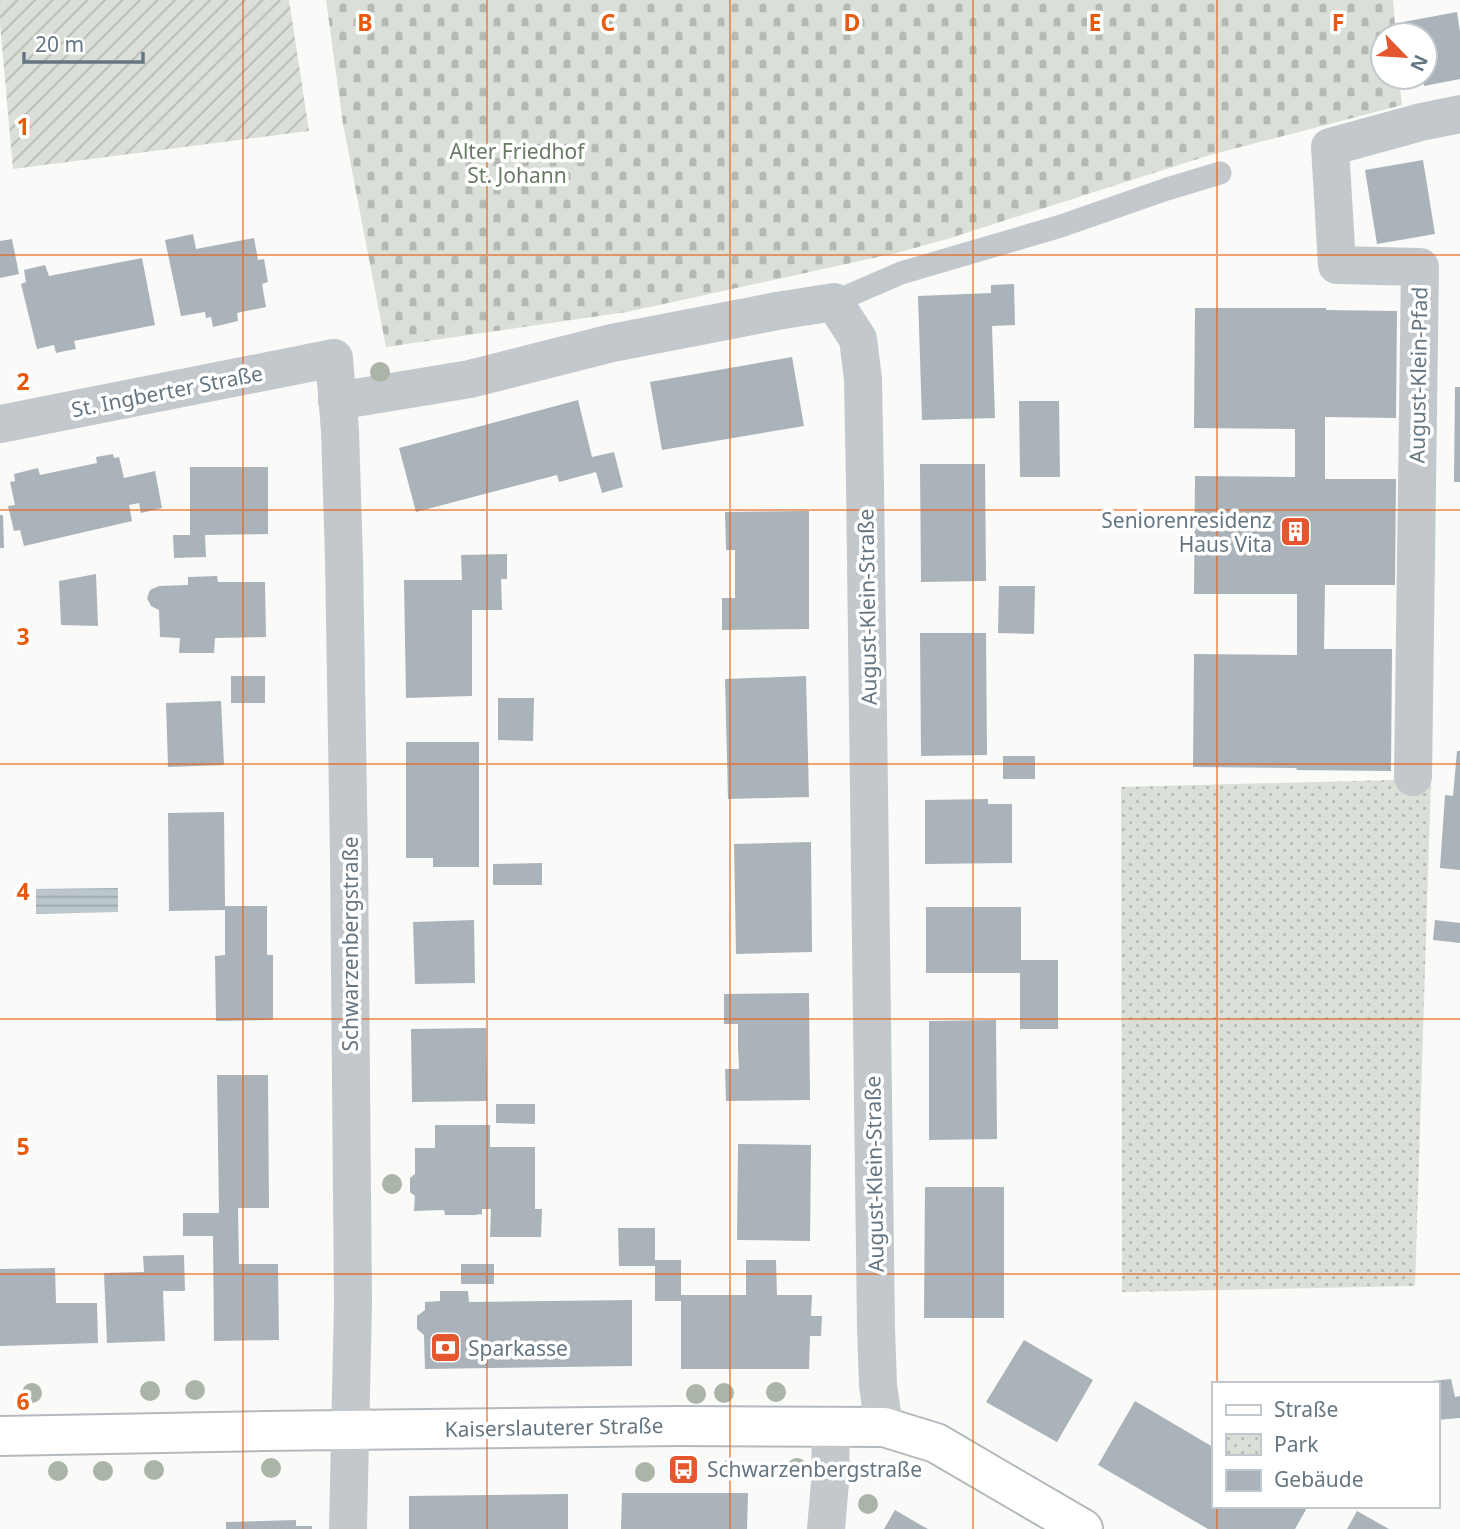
<svg xmlns="http://www.w3.org/2000/svg" width="1460" height="1529" font-family="'Noto Sans',sans-serif">
<style>
.cemetery{fill:url(#cemetery-stones)}
.park{fill:url(#park-dots)}
.garden{fill:url(#garden-furrows)}
.water{fill:url(#water-rules)}
.building{fill:#aab3b9}
.lines{fill:none;stroke-linecap:round;stroke-linejoin:round}
.secondary-casing{stroke:#b3babf;stroke-width:42}
.lane{stroke:#c3c8cc;stroke-width:23}
.street{stroke:#c3c8cc;stroke-width:38}
.secondary{stroke:#fff;stroke-width:38}
.tree{fill:#aab4a7}
.grid{fill:none;stroke:#e8590c;stroke-width:2;stroke-opacity:0.55}
.labels{text-anchor:middle;dominant-baseline:central;stroke-width:7;stroke-linejoin:round;paint-order:stroke}
.park-label{font-size:21px;fill:#687a64;stroke:#fff}
.street-label{font-size:21px;fill:#657683;stroke:#fff}
.poi-label{font-size:21px;fill:#657683;stroke:#fff;text-anchor:start}
.grid-label{font-size:23px;text-anchor:middle;font-weight:bold;fill:#e8590c;stroke:#fff;stroke-width:7;stroke-linejoin:round;paint-order:stroke}
</style>
<defs>
<pattern id="cemetery-stones" width="16" height="16" patternUnits="userSpaceOnUse" patternTransform="scale(1.75)"><rect width="16" height="16" fill="#dadfd7"/><path d="M2 7V4a2 2 0 0 1 4 0v3zM10 15v-3a2 2 0 0 1 4 0v3z" fill="#b4b9b4"/></pattern>
<pattern id="park-dots" width="8" height="8" patternUnits="userSpaceOnUse" patternTransform="scale(1.75)"><rect width="8" height="8" fill="#dadfd7"/><path d="M2 2h.1M6 6h.1" fill="none" stroke="#b4b9b4" stroke-width="1.8" stroke-linecap="round"/></pattern>
<pattern id="garden-furrows" width="10" height="10" patternUnits="userSpaceOnUse" patternTransform="scale(1.75)"><rect width="10" height="10" fill="#dadfd7"/><path d="M-1 1l2-2M0 10L10 0M9 11l2-2" fill="none" stroke="#b4b9b4"/></pattern>
<pattern id="water-rules" width="6" height="5" patternUnits="userSpaceOnUse" patternTransform="scale(1.75)"><rect width="6" height="5" fill="#bbc7cb"/><path d="M0 2.5h6" fill="none" stroke="#9ca6aa"/></pattern>
</defs>
<rect width="100%" height="100%" fill="#fafaf8"/>
<polygon class="cemetery" points="326,0 1393,0 1396,35 1383,35 1383,77 1399,77 1402,105 1210,155 944,240 896,253 627,312 386,347 343,124"/>
<polygon class="park" points="1431,779 1415,1286 1122,1292 1121,787"/>
<polygon class="garden" points="0,0 289,0 309,131 13,169 0,23"/>
<polygon class="water" points="118,888 118,912 36,914 36,889"/>
<g class="building">
<polygon points="1457,12 1460,32 1460,79 1424,86 1422,77 1425,77 1425,35 1405,35 1403,22"/>
<polygon points="1423,160 1435,234 1377,244 1365,170"/>
<polygon points="193,234 196,249 254,238 258,260 264,259 268,282 262,284 266,307 237,313 238,321 213,327 211,317 206,318 205,312 181,316 165,240"/>
<polygon points="12,239 19,274 0,278 0,241"/>
<polygon points="142,258 155,325 74,341 76,349 65,351 56,353 54,345 37,349 21,284 26,282 24,270 45,265 49,276"/>
<polygon points="1014,284 1015,325 992,326 995,418 922,420 918,296 991,293 991,285"/>
<polygon points="1195,308 1326,308 1326,310 1397,311 1396,418 1325,417 1325,479 1396,479 1395,585 1325,585 1324,649 1392,649 1391,771 1296,770 1297,768 1193,767 1194,654 1297,655 1297,594 1194,594 1195,476 1295,477 1295,429 1194,428"/>
<polygon points="792,357 804,426 662,450 650,382"/>
<polygon points="1455,387 1460,387 1460,482 1454,482"/>
<polygon points="578,400 592,457 614,452 623,487 602,493 596,472 559,482 557,475 416,512 399,448"/>
<polygon points="1019,401 1059,401 1060,477 1020,477"/>
<polygon points="113,454 114,458 119,457 124,478 155,471 162,508 141,513 139,503 129,505 132,521 24,546 20,530 14,531 8,506 15,505 10,482 15,481 14,474 38,468 40,475 97,463 96,457"/>
<polygon points="920,464 985,464 986,581 921,582"/>
<polygon points="190,467 268,467 268,534 205,535 206,557 174,558 173,535 190,535"/>
<polygon points="809,511 809,629 722,630 722,598 735,598 735,550 726,550 725,512"/>
<polygon points="0,515 3,515 4,548 0,548"/>
<polygon points="507,554 507,579 501,579 502,610 472,610 472,696 406,698 404,580 462,580 461,555"/>
<polygon points="96,574 98,626 61,625 59,581"/>
<polygon points="217,576 218,582 265,582 266,637 215,638 214,653 179,653 180,638 160,637 159,610 151,606 147,598 150,590 159,586 188,585 188,577"/>
<polygon points="999,586 1035,586 1034,634 998,633"/>
<polygon points="920,633 986,633 987,755 921,756"/>
<rect x="231" y="676" width="34" height="27"/>
<polygon points="806,676 809,797 728,799 725,679"/>
<polygon points="498,698 534,698 533,741 498,740"/>
<polygon points="221,701 224,765 168,767 166,703"/>
<polygon points="406,742 479,742 479,867 433,867 433,858 406,858"/>
<polygon points="1457,751 1460,751 1460,870 1440,868 1445,795 1453,796"/>
<rect x="1003" y="756" width="32" height="23"/>
<polygon points="988,799 988,804 1012,804 1012,863 925,864 925,800"/>
<polygon points="224,812 225,906 267,906 267,955 273,955 273,1020 216,1021 215,956 225,955 225,910 169,911 168,813"/>
<polygon points="811,842 812,952 736,954 734,844"/>
<polygon points="542,863 542,885 493,885 493,864"/>
<polygon points="926,907 1021,907 1021,960 1058,960 1058,1029 1020,1029 1020,973 926,973"/>
<polygon points="474,920 475,983 415,984 413,922"/>
<polygon points="1435,920 1460,923 1460,943 1433,940"/>
<polygon points="809,993 810,1100 726,1101 725,1069 739,1069 738,1047 738,1024 724,1024 724,994"/>
<polygon points="996,1020 997,1139 929,1140 929,1021"/>
<polygon points="486,1028 487,1101 412,1102 411,1029"/>
<polygon points="217,1075 268,1075 269,1208 238,1208 239,1264 278,1264 279,1340 214,1341 213,1236 183,1236 183,1213 219,1213"/>
<polygon points="496,1104 535,1104 535,1124 496,1123"/>
<polygon points="435,1125 490,1125 490,1147 535,1147 535,1209 542,1209 541,1237 490,1237 491,1209 482,1209 482,1214 475,1215 445,1215 444,1210 414,1211 415,1196 410,1192 410,1178 415,1174 415,1148 435,1148"/>
<polygon points="738,1144 811,1145 810,1241 737,1240"/>
<polygon points="925,1187 1004,1187 1004,1318 924,1318"/>
<polygon points="618,1228 655,1228 655,1260 681,1260 681,1295 746,1295 746,1260 776,1260 777,1295 812,1295 811,1316 822,1316 821,1336 810,1336 809,1369 681,1369 681,1301 655,1301 655,1266 619,1266"/>
<polygon points="184,1255 185,1291 163,1291 165,1341 107,1343 104,1273 144,1272 143,1256"/>
<rect x="461" y="1264" width="33" height="20"/>
<polygon points="55,1268 56,1303 97,1303 98,1343 0,1346 0,1269"/>
<polygon points="440,1291 468,1291 469,1302 632,1300 632,1366 425,1369 424,1335 417,1329 417,1316 425,1310 425,1302 440,1301"/>
<polygon points="1024,1340 1093,1380 1057,1442 986,1402"/>
<polygon points="1451,1379 1455,1397 1460,1396 1460,1418 1437,1420 1437,1384 1421,1384 1421,1382"/>
<polygon points="1135,1401 1213,1447 1213,1506 1308,1506 1295,1529 1208,1529 1098,1465"/>
<polygon points="622,1493 748,1493 747,1529 621,1529"/>
<polygon points="568,1494 568,1529 409,1529 409,1496"/>
<polygon points="895,1510 919,1524 928,1529 884,1529"/>
<polygon points="1357,1511 1389,1529 1347,1529"/>
<polygon points="296,1520 296,1526 312,1526 312,1529 226,1529 226,1522"/>
</g>
<g class="lines">
<defs>
<polyline id="secondary" points="0,1436 263,1431 678,1426 884,1427 936,1443 1083,1529"/>
</defs>
<use href="#secondary" class="secondary-casing"/>
<polyline class="lane" points="834,302 901,273 1061,226 1167,189 1220,173"/>
<g class="street">
<polyline points="337,401 470,379 612,343 777,311 834,302 858,339 863,379 865,484 876,1328 878,1385 884,1427"/>
<polyline points="0,424 334,358 340,431 344,559 349,858 353,1303 348,1529"/>
<polyline points="1413,777 1420,267 1337,265 1330,147 1421,122 1460,114"/>
<polyline points="826,1529 830,1482 831,1426"/>
</g>
<use href="#secondary" class="secondary"/>
</g>
<g class="tree">
<circle cx="380" cy="372" r="10"/>
<circle cx="392" cy="1184" r="10"/>
<circle cx="195" cy="1390" r="10"/>
<circle cx="150" cy="1391" r="10"/>
<circle cx="776" cy="1392" r="10"/>
<circle cx="32" cy="1393" r="10"/>
<circle cx="724" cy="1393" r="10"/>
<circle cx="696" cy="1394" r="10"/>
<circle cx="271" cy="1468" r="10"/>
<circle cx="797" cy="1468" r="10"/>
<circle cx="154" cy="1470" r="10"/>
<circle cx="729" cy="1470" r="10"/>
<circle cx="58" cy="1471" r="10"/>
<circle cx="103" cy="1471" r="10"/>
<circle cx="645" cy="1472" r="10"/>
<circle cx="868" cy="1504" r="10"/>
</g>
<path class="grid" d="M243,0V1529M487,0V1529M730,0V1529M973,0V1529M1217,0V1384M0,255H1460M0,510H1460M0,764H1460M0,1019H1460M0,1274H1460M1217,1506V1529"/>
<defs>
<symbol id="building-square" viewBox="-11 -11 22 22"><rect x="-9" y="-9" width="18" height="18" rx="4" fill="#e4572e" stroke="#fff"/><path d="M-4-6H4V6H1V3H-1V6H-4ZM-2.5-4.3h1.7v1.8h-1.7ZM.8-4.3h1.7v1.8H.8ZM-2.5-1h1.7V.8h-1.7ZM.8-1h1.7V.8H.8Z" fill="#fff"/></symbol>
<symbol id="bank-square" viewBox="-11 -11 22 22"><rect x="-9" y="-9" width="18" height="18" rx="4" fill="#e4572e" stroke="#fff"/><path d="M-6-4H6V4H-6ZM0-2.3a2.3 2.3 0 1 0 0 4.6a2.3 2.3 0 1 0 0-4.6Z" fill="#fff"/></symbol>
<symbol id="bus-square" viewBox="-11 -11 22 22"><rect x="-9" y="-9" width="18" height="18" rx="4" fill="#e4572e" stroke="#fff"/><path d="M-5-6H5V4H4V6H2V4H-2V6H-4V4H-5ZM-3.5-4V0h7V-4ZM-3.5 1.2v1.5H-2V1.2ZM2 1.2v1.5H3.5V1.2Z" fill="#fff"/></symbol>
</defs>
<g fill-rule="evenodd">
<use href="#building-square" x="1278" y="514" width="35" height="35"/>
<use href="#bank-square" x="428" y="1330" width="35" height="35"/>
<use href="#bus-square" x="666" y="1452" width="35" height="35"/>
</g>
<g class="labels">
<g class="park-label">
<text x="517" y="151">Alter Friedhof<tspan x="517" dy="24">St. Johann</tspan></text>
</g>
<g class="street-label">
<text transform="translate(1418 375) rotate(-89)">August-Klein-Pfad</text>
<text transform="translate(167 391) rotate(-11)">St. Ingberter Straße</text>
<text transform="translate(867 607) rotate(-91)">August-Klein-Straße</text>
<text transform="translate(350 944) rotate(-90)">Schwarzenbergstraße</text>
<text transform="translate(874 1174) rotate(-91)">August-Klein-Straße</text>
<text transform="translate(554 1427) rotate(-1)">Kaiserslauterer Straße</text>
</g>
<g class="poi-label">
<text x="1272" y="520" text-anchor="end">Seniorenresidenz<tspan x="1272" dy="24">Haus Vita</tspan></text>
<text x="468" y="1348">Sparkasse</text>
<text x="707" y="1469">Schwarzenbergstraße</text>
</g>
</g>
<g class="grid-label">
<text x="365" y="31">B</text>
<text x="608" y="31">C</text>
<text x="852" y="31">D</text>
<text x="1095" y="31">E</text>
<text x="1338" y="31">F</text>
<text x="23" y="135">1</text>
<text x="23" y="390">2</text>
<text x="23" y="645">3</text>
<text x="23" y="900">4</text>
<text x="23" y="1155">5</text>
<text x="23" y="1410">6</text>
</g>
<rect x="1212" y="1382" width="228" height="126" fill="#ffffff" stroke="#c1c8cd" stroke-width="2"/>
<rect x="1226" y="1405" width="35" height="10" fill="#ffffff" stroke="#c1c8cd" stroke-width="2"/>
<text x="1274" y="1417" font-size="21" fill="#657683">Straße</text>
<rect x="1226" y="1434" width="35" height="21" fill="url(#park-dots)" stroke="#c1c8cd" stroke-width="2"/>
<text x="1274" y="1452" font-size="21" fill="#657683">Park</text>
<rect x="1226" y="1470" width="35" height="21" fill="#aab3b9" stroke="#c1c8cd" stroke-width="2"/>
<text x="1274" y="1487" font-size="21" fill="#657683">Gebäude</text>
<g transform="translate(1404 56) rotate(115)"><circle r="33" fill="#ffffff" stroke="#c1c8cd" stroke-width="2"/>
<path d="M0-5L12 26L0 18L-12 26Z" fill="#e4572e"/>
<text y="-10" font-size="19" font-weight="bold" text-anchor="middle" fill="#657683">N</text>
</g>
<path d="M24 52v10h119v-10" fill="none" stroke="#657683" stroke-width="3.5"/>
<text x="35" y="52" font-size="21" fill="#657683" stroke="#ffffff" stroke-width="5" paint-order="stroke">20 m</text>
</svg>
